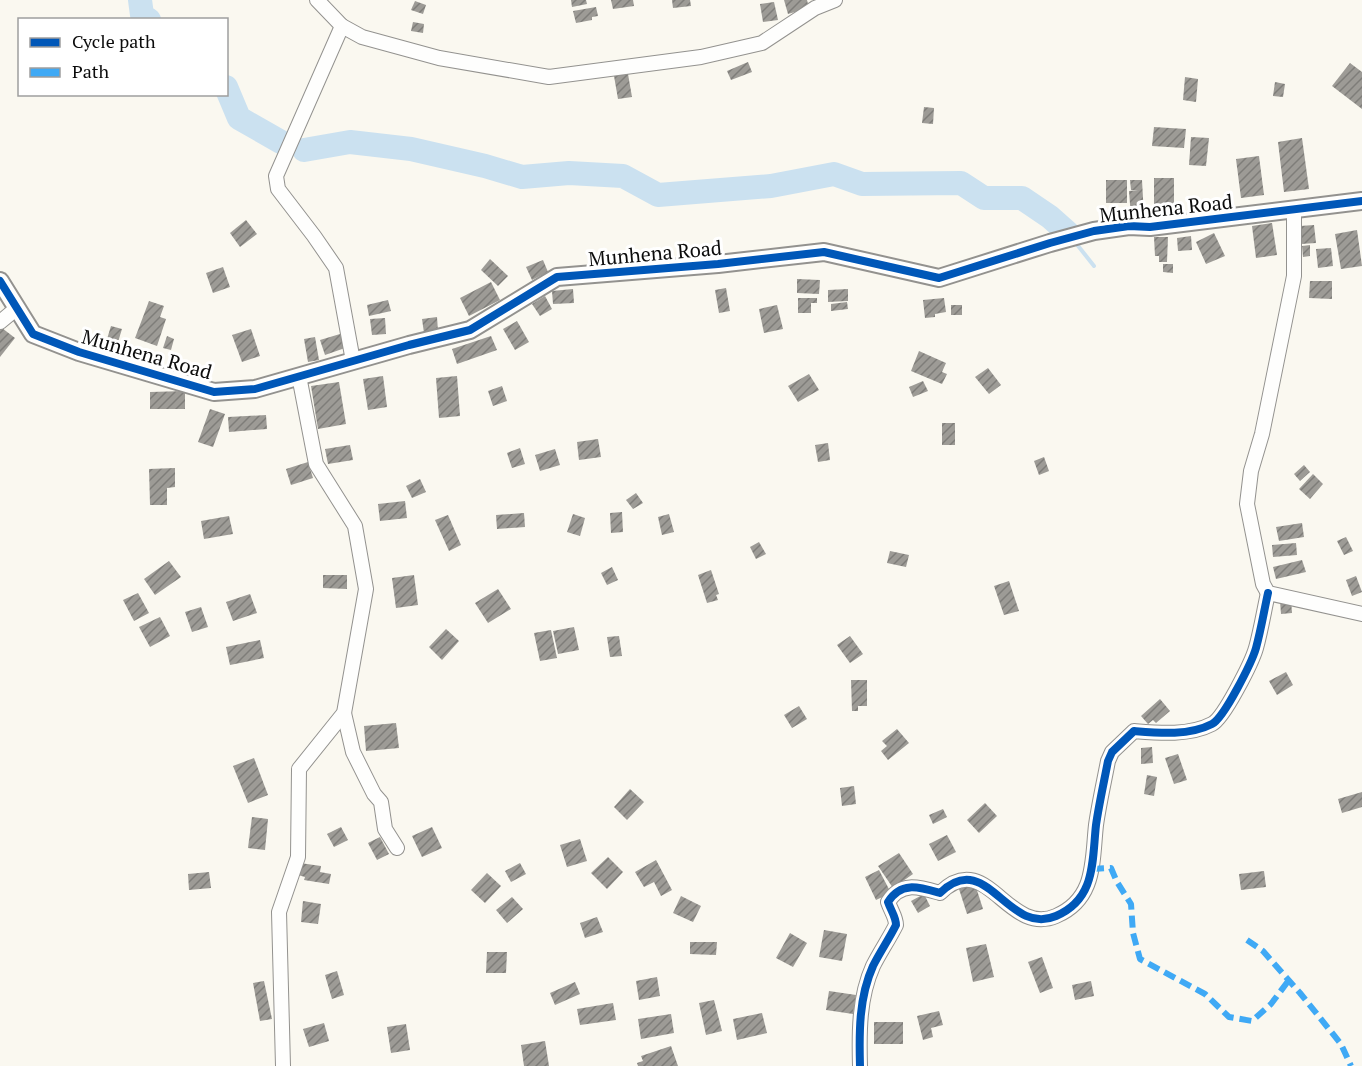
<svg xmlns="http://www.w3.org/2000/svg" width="1362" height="1066" font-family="'PT Serif',serif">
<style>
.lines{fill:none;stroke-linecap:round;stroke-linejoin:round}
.stream{stroke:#cbe1f0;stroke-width:4}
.river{stroke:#cbe1f0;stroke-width:24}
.building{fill:url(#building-hatch)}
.minor-casing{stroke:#93928f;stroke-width:16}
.tertiary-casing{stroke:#93928f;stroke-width:20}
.minor{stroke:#fefefd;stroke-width:14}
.tertiary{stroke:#fefefd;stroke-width:16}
.quiet{stroke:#3fa9f5;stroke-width:6;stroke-dasharray:12 6;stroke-linecap:butt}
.cycleway-casing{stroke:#fff;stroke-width:11}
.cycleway{stroke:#0057b8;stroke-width:8}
.labels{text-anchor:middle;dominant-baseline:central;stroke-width:6;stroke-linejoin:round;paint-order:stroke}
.street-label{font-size:20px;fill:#0c0c0c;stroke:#fff}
</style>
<defs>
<pattern id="building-hatch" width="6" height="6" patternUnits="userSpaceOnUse" patternTransform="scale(1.5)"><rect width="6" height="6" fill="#9d9b96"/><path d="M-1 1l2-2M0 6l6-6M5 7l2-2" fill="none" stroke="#7e7d79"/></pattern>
</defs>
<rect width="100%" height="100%" fill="#faf8f0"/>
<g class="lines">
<polyline class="stream" points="1075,242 1094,266"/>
<g class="river">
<polyline points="140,0 142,15 149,20"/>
<polyline points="226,87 239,118 281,142"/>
<polyline points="304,150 350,142 411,149 485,166 522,177 569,173 623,176 658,195 771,186 834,174 862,184 961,183 984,198 1022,198 1050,217 1068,233"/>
</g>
</g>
<g class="building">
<polygon points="571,0 586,0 587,4 572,7"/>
<polygon points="611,0 633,0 634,6 613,9"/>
<polygon points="672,0 690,0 691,6 673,8"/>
<polygon points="784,0 807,0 809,8 788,14"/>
<polygon points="415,1 426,5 423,14 411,10"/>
<polygon points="774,2 778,20 763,22 760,4"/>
<polygon points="596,7 598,16 592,17 592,20 576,23 573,11"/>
<polygon points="413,22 424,24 423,33 411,31"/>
<polygon points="748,62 752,72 731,80 727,71"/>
<polygon points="1350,63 1362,72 1362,109 1332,86"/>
<polygon points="628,74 632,97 618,99 614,76"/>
<polygon points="1185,77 1198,79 1196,102 1183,100"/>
<polygon points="1275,82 1285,84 1283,97 1273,96"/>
<polygon points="924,107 934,108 933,124 922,123"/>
<polygon points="1154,127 1186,129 1184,148 1152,146"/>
<polygon points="1191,137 1209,138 1206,166 1189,165"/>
<polygon points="1302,138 1309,189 1284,192 1278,142"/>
<polygon points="1259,156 1264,195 1241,198 1236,159"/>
<rect x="1154" y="178" width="20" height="27"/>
<rect x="1106" y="180" width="21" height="23"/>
<polygon points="1130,180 1142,180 1144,216 1131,217 1129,191 1138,190 1131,190"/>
<polygon points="246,220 257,234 240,247 230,233"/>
<polygon points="1272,223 1277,255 1256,258 1252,226"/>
<polygon points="1314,225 1316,243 1301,244 1300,226"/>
<polygon points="1357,230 1362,266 1341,269 1335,234"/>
<polygon points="1214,233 1225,256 1206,264 1196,242"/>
<polygon points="1191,236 1192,250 1178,251 1177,238"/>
<polygon points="1154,237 1168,237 1167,262 1159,262 1159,256 1155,256"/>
<polygon points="1310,245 1310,256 1303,257 1302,246"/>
<polygon points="1331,248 1333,266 1318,268 1316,249"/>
<polygon points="490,259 508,276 498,286 481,270"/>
<polygon points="543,260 548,272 532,280 526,267"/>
<polygon points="1163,264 1173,264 1173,273 1163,272"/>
<polygon points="223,267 230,287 213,293 206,273"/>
<polygon points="797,279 820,280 819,294 797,293"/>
<polygon points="1310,281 1332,281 1332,299 1309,298"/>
<polygon points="491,282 500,300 469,316 460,298"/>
<polygon points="726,288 730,311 719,313 715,290"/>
<polygon points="573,289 574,303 553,304 552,291"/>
<polygon points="848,289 848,301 828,302 828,290"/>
<polygon points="545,296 552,309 540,316 532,304"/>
<polygon points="798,298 817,298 817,303 811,303 811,313 798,313"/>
<polygon points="944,298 946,312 935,314 935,317 925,318 923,300"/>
<polygon points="388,300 391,311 369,316 367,305"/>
<polygon points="149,301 164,306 160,317 166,319 157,346 135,338"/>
<polygon points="847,302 848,309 831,311 831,304"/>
<polygon points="777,305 783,329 764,333 759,309"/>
<rect x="951" y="305" width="11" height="10"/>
<polygon points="437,317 438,331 424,333 422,319"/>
<polygon points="385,318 386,334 372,335 370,319"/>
<polygon points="517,321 529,342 515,350 503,329"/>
<polygon points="111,326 122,329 118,342 107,339"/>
<polygon points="2,328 15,338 0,357 0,330"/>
<polygon points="251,329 260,356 242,362 232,335"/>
<polygon points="340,334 345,348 325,355 320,340"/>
<polygon points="167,336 174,339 171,350 163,348"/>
<polygon points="491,336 497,350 457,364 452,349"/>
<polygon points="315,337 319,360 308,362 304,339"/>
<polygon points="919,351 946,363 942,372 947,374 942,384 911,371"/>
<polygon points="988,368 1001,385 989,394 975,377"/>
<polygon points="809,374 819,390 798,402 788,386"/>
<polygon points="383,376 387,407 368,410 363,379"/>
<polygon points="457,376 460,416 439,418 436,378"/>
<polygon points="923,381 928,391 913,397 909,387"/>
<polygon points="339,382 346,424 318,429 311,386"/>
<polygon points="502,386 507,401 493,406 488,391"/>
<polygon points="185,391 185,409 150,409 150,392"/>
<polygon points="210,409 225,414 213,447 198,442"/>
<polygon points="266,415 267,429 229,432 228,417"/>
<rect x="942" y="423" width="13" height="22"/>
<polygon points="598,439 601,457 579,460 577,442"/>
<polygon points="828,443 830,460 818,462 815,445"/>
<polygon points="350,445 353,460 328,464 325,449"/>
<polygon points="520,448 525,464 512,468 507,453"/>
<polygon points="555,449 560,465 540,471 535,455"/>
<polygon points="1044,457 1049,471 1039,475 1034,461"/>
<polygon points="308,462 313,478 291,485 286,469"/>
<polygon points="1304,465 1310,472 1300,481 1294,474"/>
<polygon points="175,468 175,487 167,488 167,505 150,505 149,469"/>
<polygon points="1313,474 1323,484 1310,499 1299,489"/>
<polygon points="420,479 426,492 412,498 406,486"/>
<polygon points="636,493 643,503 633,509 626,500"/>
<polygon points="405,501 407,518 380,521 378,504"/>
<polygon points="622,512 623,532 611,533 610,513"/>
<polygon points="524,513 525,527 497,529 496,515"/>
<polygon points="573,514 585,518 580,536 567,532"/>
<polygon points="669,514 674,532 662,535 658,517"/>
<polygon points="448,515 461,545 449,551 435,520"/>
<polygon points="229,516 233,534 204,539 201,521"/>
<polygon points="1302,523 1304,537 1279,541 1276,527"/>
<polygon points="1346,537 1353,551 1344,555 1337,541"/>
<polygon points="759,542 766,554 756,559 750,547"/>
<polygon points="1296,543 1297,555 1273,557 1272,545"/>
<polygon points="890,551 909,555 906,567 887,563"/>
<polygon points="1302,560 1306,572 1276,579 1273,567"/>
<polygon points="169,561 181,577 155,595 144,579"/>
<polygon points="612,567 618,580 607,585 601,573"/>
<polygon points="711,570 719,594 716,595 718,600 707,603 698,575"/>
<polygon points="323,575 347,575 347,589 323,588"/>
<polygon points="414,575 418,605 396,608 392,578"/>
<polygon points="1356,576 1362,592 1352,596 1346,580"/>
<polygon points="1009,581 1019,611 1004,615 994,586"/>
<polygon points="498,589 511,609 488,623 475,603"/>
<polygon points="138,593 149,613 134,621 123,600"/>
<polygon points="250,594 257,613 233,621 226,602"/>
<polygon points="1291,600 1292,613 1281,614 1280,601"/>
<polygon points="201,607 208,627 192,632 185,612"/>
<polygon points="160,617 170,636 150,647 139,627"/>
<polygon points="574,627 579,650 558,654 553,631"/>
<polygon points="446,629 459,641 442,660 429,647"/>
<polygon points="551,630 557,658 540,661 534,633"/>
<polygon points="619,636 622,656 610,657 607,637"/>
<polygon points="850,636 863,654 850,663 837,645"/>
<polygon points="260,640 264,658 230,665 226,647"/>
<polygon points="1286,672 1293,685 1277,695 1269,681"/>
<polygon points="851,680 867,680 867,706 858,706 858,711 852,711"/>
<polygon points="1160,699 1170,711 1156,723 1153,720 1148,724 1141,716"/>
<polygon points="799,706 807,719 792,728 784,715"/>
<polygon points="396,723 399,748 366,751 364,726"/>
<polygon points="897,729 909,743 888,760 881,751 887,746 882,741"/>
<polygon points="1152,747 1153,763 1141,764 1141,748"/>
<polygon points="1178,754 1187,780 1174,784 1165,758"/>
<polygon points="254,758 268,795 248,803 233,766"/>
<polygon points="1147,775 1157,777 1154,796 1144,794"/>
<polygon points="854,786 856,804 842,806 840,788"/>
<polygon points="630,789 644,802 627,820 614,807"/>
<polygon points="1362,792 1362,807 1342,813 1338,799"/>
<polygon points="985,803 997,816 979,833 967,820"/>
<polygon points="943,809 947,817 933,824 929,815"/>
<polygon points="252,817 268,819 265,850 248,848"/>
<polygon points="341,827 348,840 334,847 327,834"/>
<polygon points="432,827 442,848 422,857 412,836"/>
<polygon points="947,835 956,852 938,861 929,844"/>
<polygon points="380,837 389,854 377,860 368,843"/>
<polygon points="580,839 587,861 567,867 560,845"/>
<polygon points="899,853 913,874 893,888 878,866"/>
<polygon points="608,857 623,872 607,889 591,873"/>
<polygon points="656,860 672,890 661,896 654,882 644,887 635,872"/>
<polygon points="300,863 321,866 320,872 331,874 329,884 304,880 305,877 298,875"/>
<polygon points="520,863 526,874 511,882 505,871"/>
<polygon points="879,870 891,893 876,900 865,877"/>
<polygon points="1264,871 1266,887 1241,890 1239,874"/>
<polygon points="209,872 211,888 189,890 188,874"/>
<polygon points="487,873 501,886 485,903 471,890"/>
<polygon points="975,884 983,909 967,914 959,889"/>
<polygon points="924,894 930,906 918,913 911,901"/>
<polygon points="681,896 701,906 693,922 673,913"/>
<polygon points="512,897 523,909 507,923 496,910"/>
<polygon points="303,901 321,904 318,924 301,922"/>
<polygon points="597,917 603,932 585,938 580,923"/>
<polygon points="824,930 847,934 842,961 819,957"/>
<polygon points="790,933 807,943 793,967 776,958"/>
<polygon points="690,942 717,942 716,955 690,954"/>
<polygon points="986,944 994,977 973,982 966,948"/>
<polygon points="487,952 507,952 506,973 486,973"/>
<polygon points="1042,957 1053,988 1040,993 1028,962"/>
<polygon points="337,971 344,995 332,999 325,975"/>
<polygon points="657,977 660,996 639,1000 636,981"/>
<polygon points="264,981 272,1019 260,1021 253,983"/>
<polygon points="1091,981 1094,996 1075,1000 1072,985"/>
<polygon points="575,982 580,994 555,1005 550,993"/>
<polygon points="829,991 856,995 853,1014 826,1010"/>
<polygon points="714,1000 722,1031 706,1035 699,1003"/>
<polygon points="613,1003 616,1020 580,1025 577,1009"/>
<polygon points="939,1011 943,1025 931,1028 933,1037 923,1040 917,1016"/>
<polygon points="762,1013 767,1033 737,1040 733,1019"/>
<polygon points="671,1014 674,1033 641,1039 638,1019"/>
<rect x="874" y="1022" width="29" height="22"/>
<polygon points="324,1023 329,1041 309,1047 303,1029"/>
<polygon points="406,1024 410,1050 391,1053 387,1027"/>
<polygon points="545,1041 549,1066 524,1066 521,1045"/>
<polygon points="671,1046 678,1066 638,1066 637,1063 643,1061 641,1056"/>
</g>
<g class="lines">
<defs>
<g id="minor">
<polyline points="317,0 342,26 276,176 278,189 314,236 336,268 353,361"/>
<polyline points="342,26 362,37 439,58 549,77 701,57 762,43 815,8 835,0"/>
<polyline points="1294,210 1294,276 1262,434 1251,471 1247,504 1263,584 1268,593 1362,614"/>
<polyline points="0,322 17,308"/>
<polyline points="344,713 353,752 374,794 381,802 385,829 397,848"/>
<polyline points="283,1066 279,912 298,857 299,769 344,713 366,589 355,526 316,464 299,376"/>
<path d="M860,1066C859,1032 859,997 873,966C880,952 889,939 896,925C896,917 891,911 888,902C901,881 919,887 940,893C987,847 1007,937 1056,916C1096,899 1092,861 1096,825C1099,804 1104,782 1108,761L1112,752L1134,731C1158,733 1189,736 1212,724C1224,718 1252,662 1256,648C1261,630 1264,611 1268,593"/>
</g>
<polyline id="tertiary" points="0,281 33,334 79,352 214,392 255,389 409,345 470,330 557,277 718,264 824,252 939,278 1050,243 1094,231 1129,226 1150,227 1362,201"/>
</defs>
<use href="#minor" class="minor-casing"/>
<use href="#tertiary" class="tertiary-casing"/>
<use href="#minor" class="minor"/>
<use href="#tertiary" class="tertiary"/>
<g class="quiet">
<polyline points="1092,869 1111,868 1117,882 1131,904 1133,933 1140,959 1205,994 1229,1017 1252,1021 1271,1004 1289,980"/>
<polyline points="1247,940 1263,951 1300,993 1341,1044 1351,1066"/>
</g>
<defs>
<g id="cycleway">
<polyline points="0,281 33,334 79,352 214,392 255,389 409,345 470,330 557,277 718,264 824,252 939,278 1050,243 1094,231 1129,226 1150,227 1362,201"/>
<path d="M860,1066C859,1032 859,997 873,966C880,952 889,939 896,925C896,917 891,911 888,902C901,881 919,887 940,893C987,847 1007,937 1056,916C1096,899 1092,861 1096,825C1099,804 1104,782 1108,761L1112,752L1134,731C1158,733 1189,736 1212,724C1224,718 1252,662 1256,648C1261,630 1264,611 1268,593"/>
</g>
</defs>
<use href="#cycleway" class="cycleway-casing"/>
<use href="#cycleway" class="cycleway"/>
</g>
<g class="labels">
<g class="street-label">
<text transform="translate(1166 208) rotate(-6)">Munhena Road</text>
<text transform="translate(655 253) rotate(-5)">Munhena Road</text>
<text transform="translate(147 354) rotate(16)">Munhena Road</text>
</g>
</g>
<rect x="18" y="18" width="210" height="78" fill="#ffffff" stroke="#9e9e9e" stroke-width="1.5"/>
<rect x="30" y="38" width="30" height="9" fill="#0057b8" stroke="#9e9e9e" stroke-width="1.5"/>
<text x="72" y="48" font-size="18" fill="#0c0c0c">Cycle path</text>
<rect x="30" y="68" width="30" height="9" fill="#3fa9f5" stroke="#9e9e9e" stroke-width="1.5"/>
<text x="72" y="78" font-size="18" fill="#0c0c0c">Path</text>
</svg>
